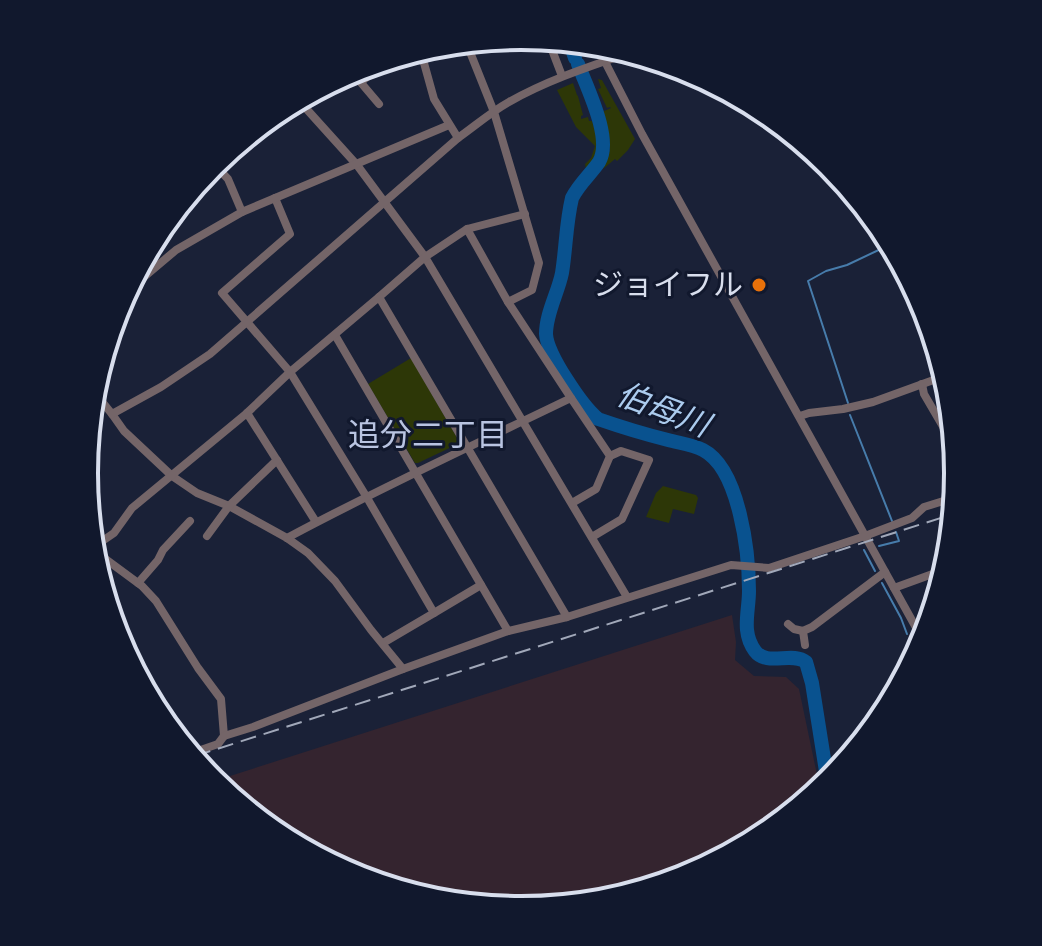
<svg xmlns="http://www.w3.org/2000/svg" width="1042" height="946" font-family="Signika,'Noto Sans JP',sans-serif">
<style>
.industrial{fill:#34242f}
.green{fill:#2d3707}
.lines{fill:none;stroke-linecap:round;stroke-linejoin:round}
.stream{stroke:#477cab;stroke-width:2}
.river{stroke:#09528f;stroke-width:14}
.minor{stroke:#746568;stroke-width:8}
.rail{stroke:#a1a8b9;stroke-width:2;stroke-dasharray:16 8;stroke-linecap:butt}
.food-dot{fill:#e8710a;stroke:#11182d;stroke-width:3}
.labels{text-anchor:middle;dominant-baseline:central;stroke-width:6;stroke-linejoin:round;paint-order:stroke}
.poi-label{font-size:30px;fill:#d8deed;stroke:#11182d;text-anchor:end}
.water-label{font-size:32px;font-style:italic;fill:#abcbee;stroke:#11182d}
.neighbourhood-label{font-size:32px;fill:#b9c4e1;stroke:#11182d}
.rim{fill:none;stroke:#d8deed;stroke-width:4}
</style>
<rect width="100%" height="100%" fill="#1a2137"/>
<polygon class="industrial" points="732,615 736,642 735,660 754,676 786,677 799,689 820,789 690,875 521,910 353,877 235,797 230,776"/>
<g class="green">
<path d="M598,79L602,80L635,139L628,150L617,161L615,159L603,169C615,149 609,132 602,112L611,108L610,107L607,108L598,89L601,88Z"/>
<path d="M573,83L577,95L578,96L583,115L581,116V119L588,117L589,121H592C599,143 601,150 586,169L585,164L591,158L595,146L576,127L557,90Z"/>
<polygon points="411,358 460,443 418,463 415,463 368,384"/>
<polygon points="663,486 696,495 698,498 694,514 673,509 669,523 646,517 656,493"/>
</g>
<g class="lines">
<g class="stream">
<polyline points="848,403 808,281 826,271 847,265 885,247"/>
<polyline points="850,415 892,521"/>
<polyline points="879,546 899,541 896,532"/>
<polyline points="864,550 875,571"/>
<polyline points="882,583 901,618 907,634"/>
<polyline points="909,642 913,659"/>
</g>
<g class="river">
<polyline points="571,46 575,58"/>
<path d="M578,64C587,88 613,139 599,162C590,175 579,184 572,198C566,223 566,248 562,273C558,293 546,313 546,334C547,354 582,406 598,419C621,427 644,434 668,440C679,443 693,445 703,450C740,469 749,555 749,591C749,612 741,632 755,651C767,667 792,651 806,662L812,683L828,784"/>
</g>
<g class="minor">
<polyline points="549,42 562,76"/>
<polyline points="468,47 494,112 539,263 532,290 508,302"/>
<polyline points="600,52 642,134 924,642"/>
<polyline points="419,56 424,63 434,99 458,138"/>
<polyline points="351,71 379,104"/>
<polyline points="361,82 381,66 392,62"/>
<polyline points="302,104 357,165 425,257 627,597"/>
<polyline points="213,163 228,179 242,212"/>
<polyline points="275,198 290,234 222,293 290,372 366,496 434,613 383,643"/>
<polyline points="467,229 508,302 571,398"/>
<polyline points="379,297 425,257 467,229 525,214"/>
<polyline points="123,298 144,277 176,250 242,212 449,125"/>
<polyline points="335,335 508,631"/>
<polyline points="922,384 924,394 952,442"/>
<polyline points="99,398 112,414 124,431 172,476 197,493 229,506 287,538 308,553 335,581 371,630 403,669"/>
<polyline points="247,413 316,522"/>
<path d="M112,414L161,387L210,354L458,138C475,126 491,112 509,102C544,82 582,69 620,56"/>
<polyline points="800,416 809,413 843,409 873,402 939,378"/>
<polyline points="207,536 229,506 277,460"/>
<polyline points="592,537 622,519 649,460 621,451 610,456"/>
<path d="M287,538C380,488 476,444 571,398L610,456L596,489L572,503"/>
<polyline points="98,544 114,533 132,508 247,413 290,372 379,297 567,617"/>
<polyline points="100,555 142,586 156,601 198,668 221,699 224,736"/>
<polyline points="138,583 158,560 163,550 190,521"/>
<polyline points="894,588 938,572"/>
<polyline points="434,613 481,585"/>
<polyline points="788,624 794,629 803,631"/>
<polyline points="805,645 803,631 812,627 885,572"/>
<polyline points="192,753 218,744 224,736 253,727 403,669 508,631 567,617 731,565 769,568 865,536 912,518 924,507 953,498"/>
<polyline points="217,774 221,788"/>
</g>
<polyline class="rail" points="195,756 950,515"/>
</g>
<circle class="food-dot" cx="759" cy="285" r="8"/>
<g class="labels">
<g class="poi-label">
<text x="743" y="285">ジョイフル</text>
</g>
<g class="water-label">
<text transform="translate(663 410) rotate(21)">伯母川</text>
</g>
<g class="neighbourhood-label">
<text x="428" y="435">追分二丁目</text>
</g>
</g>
<path d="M0 0H1042V946H0ZM98 473a423 423 0 1 1 846 0a423 423 0 1 1-846 0Z" fill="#11182d" fill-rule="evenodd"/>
<path class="rim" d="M98 473a423 423 0 1 1 846 0a423 423 0 1 1-846 0Z"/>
</svg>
